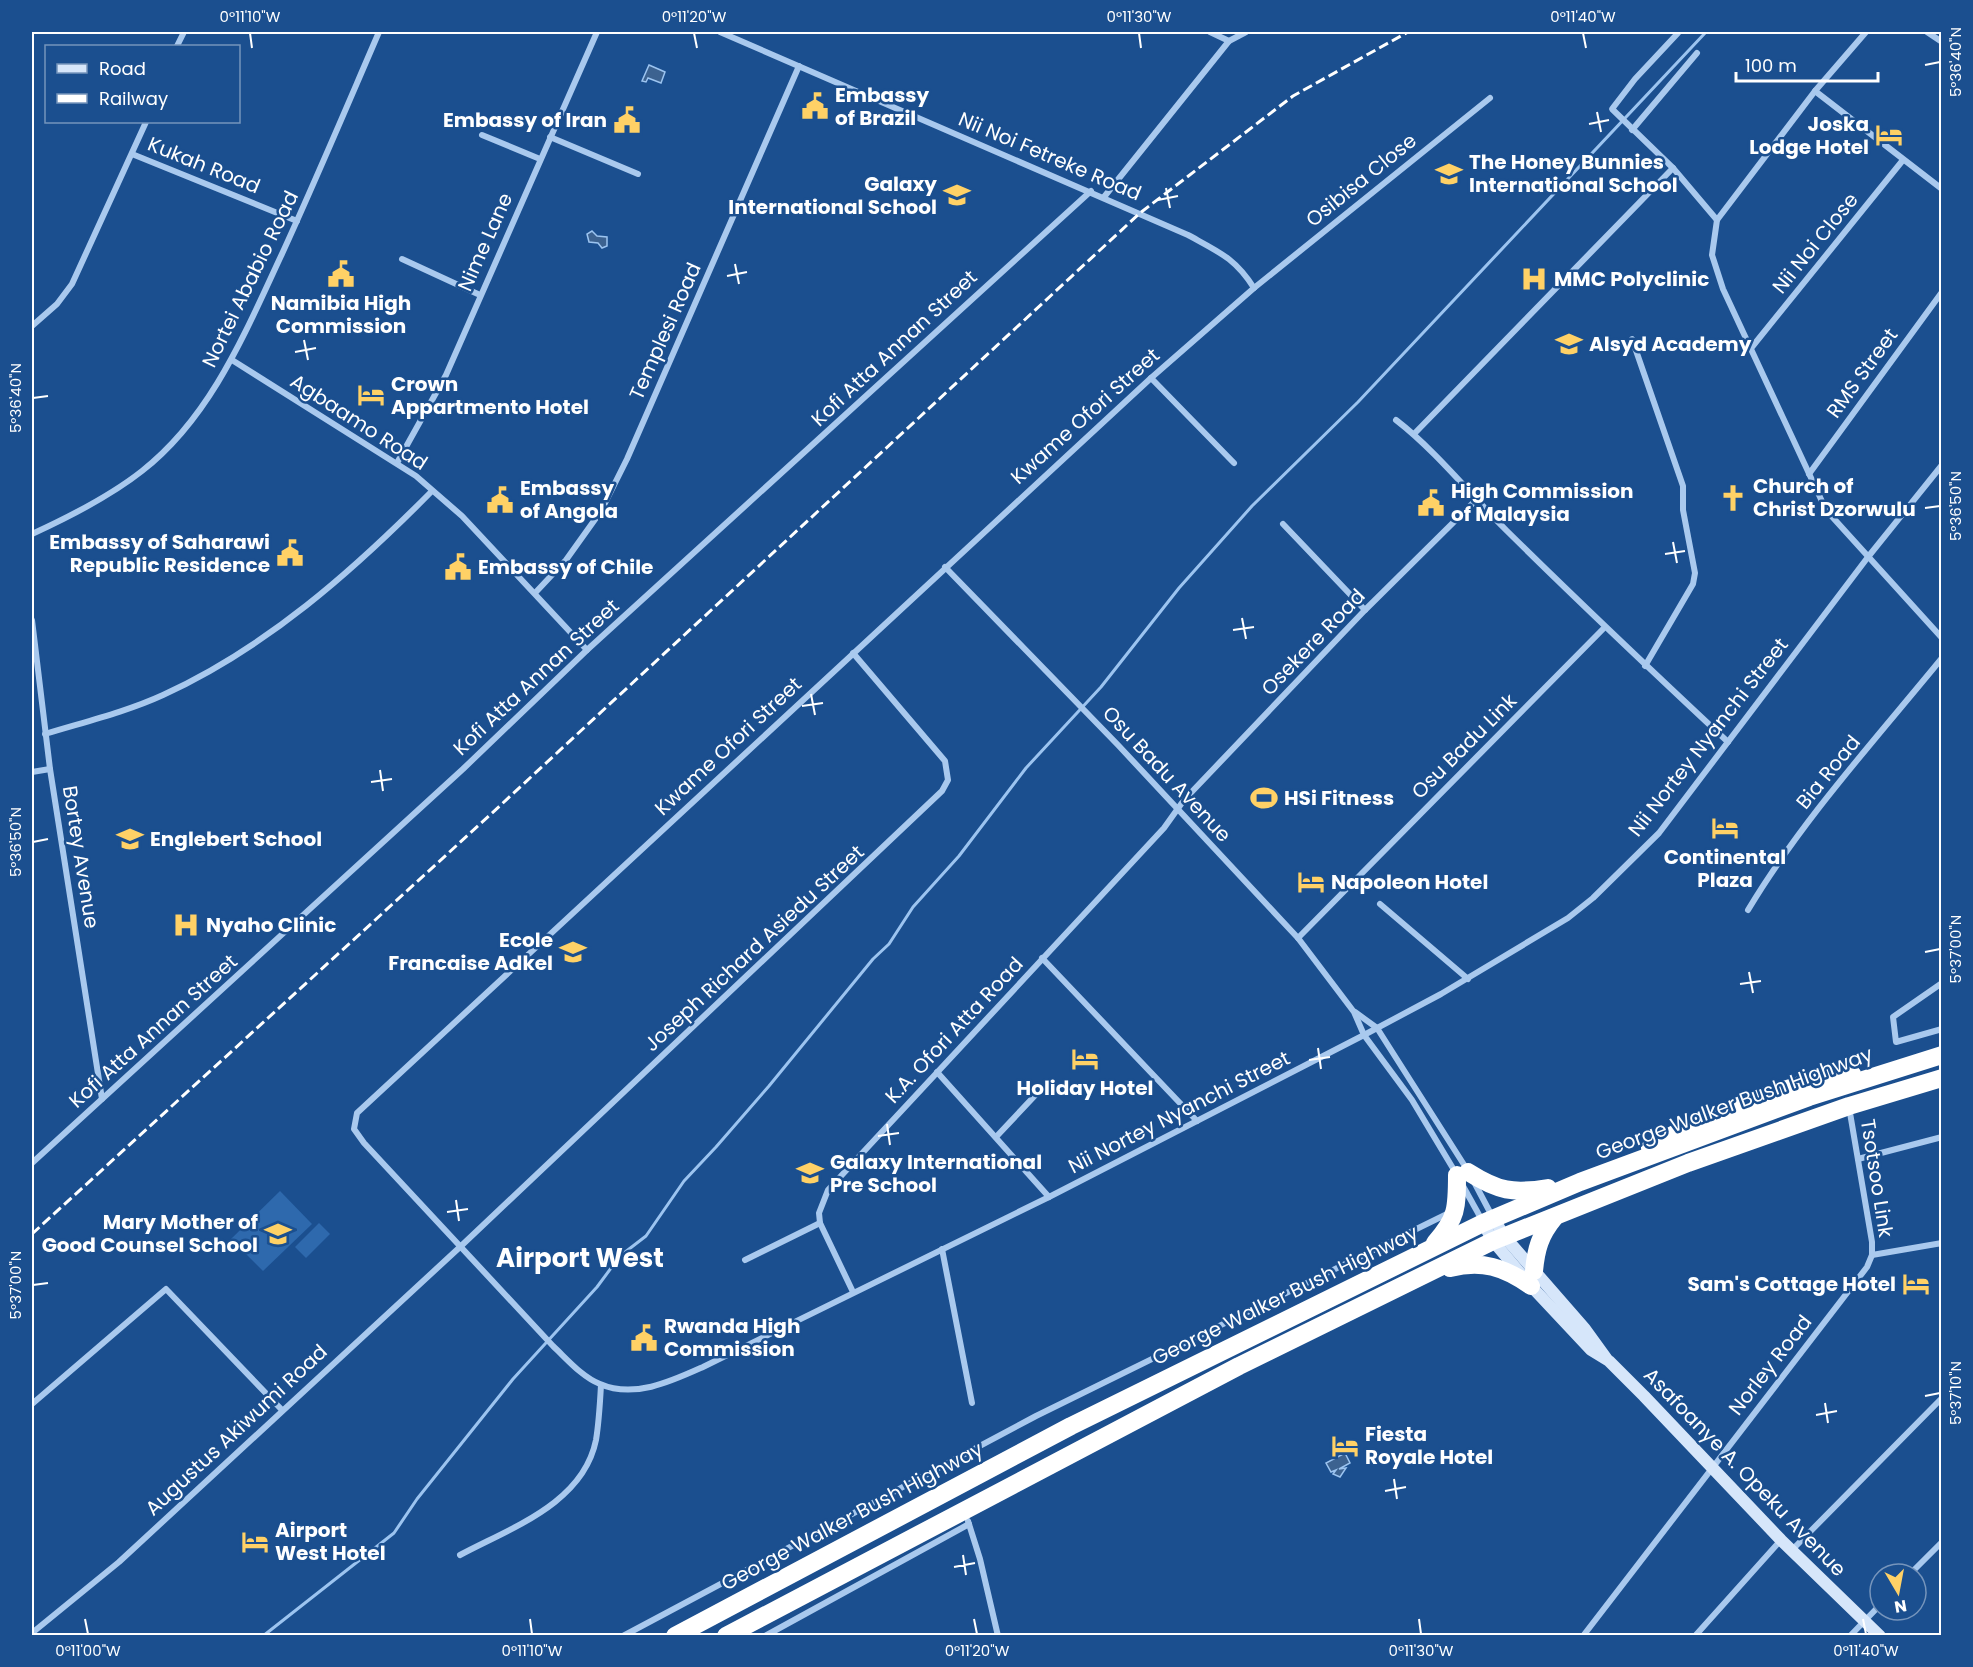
<svg xmlns="http://www.w3.org/2000/svg" width="1973" height="1667" font-family="Poppins,sans-serif">
<style>
.green{fill:#2e69ad}
.water{fill:#3c6290;stroke:#9cc4f0;stroke-width:1.5}
.lines{fill:none;stroke-linecap:round;stroke-linejoin:round}
.stream{stroke:#9cc4f0;stroke-width:3}
.street{stroke:#a9c9ee;stroke-width:6}
.secondary{stroke:#d6e6fa;stroke-width:12}
.highway{stroke:#fff;stroke-width:18}
.rail{stroke:#fff;stroke-width:3;stroke-dasharray:10 4.5;stroke-linecap:butt}
.ticks{fill:none;stroke:#fff;stroke-width:2}
.labels{text-anchor:middle;dominant-baseline:central;stroke-width:5;stroke-linejoin:round;paint-order:stroke}
.poi-label{font-size:20px;font-weight:bold;fill:#fff;stroke:#1b4f8f;text-anchor:start}
.street-label{font-size:20px;fill:#fff;stroke:#1b4f8f}
.district-label{font-size:26px;font-weight:bold;fill:#fff;stroke:#1b4f8f}
.neatline{fill:none;stroke:#fff;stroke-width:2}
.ticks-label{font-size:15px;text-anchor:middle;fill:#fff}
</style>
<rect width="100%" height="100%" fill="#1b4f8f"/>
<g class="green">
<polygon points="280,1191 312,1224 263,1271 231,1239"/>
<polygon points="319,1223 330,1234 306,1258 295,1247"/>
</g>
<g class="water">
<polygon points="649,65 665,72 661,83 648,78 646,82 642,81"/>
<polygon points="592,231 597,236 607,237 607,246 602,248 598,243 589,242 587,234"/>
<polygon points="1345,1453 1350,1463 1339,1469 1346,1468 1340,1477 1333,1474 1336,1470 1331,1472 1326,1463"/>
</g>
<g class="lines">
<polyline class="stream" points="263,1636 394,1533 417,1499 513,1379 597,1287 620,1256 646,1236 684,1181 716,1147 769,1086 873,959 889,944 913,907 959,856 1026,768 1101,687 1179,588 1252,506 1358,402 1706,32"/>
<g class="street">
<path d="M720,32L1188,235C1219,252 1235,258 1254,288"/>
<polyline points="1210,32 1229,41"/>
<polyline points="1866,32 1815,91 1717,220 1712,255 1723,289 1826,510 1942,638"/>
<polyline points="1927,32 1942,42"/>
<polyline points="1678,33 1635,79 1612,109 1673,168 1717,220"/>
<polyline points="177,46 184,32"/>
<polyline points="1815,91 1942,189"/>
<path d="M1490,98L1254,288L1151,378L357,1113L354,1129L364,1143L553,1346C567,1359 582,1377 600,1384C634,1399 672,1381 703,1367L1049,1197L1364,1035L1441,994L1568,918L1593,898L1659,833L1868,557L1942,465"/>
<polyline points="1632,130 1697,53"/>
<polyline points="482,135 540,159"/>
<polyline points="550,137 638,174"/>
<polyline points="132,154 297,221"/>
<polyline points="1104,197 1229,41 1246,32"/>
<polyline points="402,259 480,295"/>
<polyline points="32,326 57,304 72,284 146,122"/>
<polyline points="1632,339 1683,486 1683,510 1695,573 1693,584 1645,666"/>
<polyline points="1752,347 1903,160"/>
<polyline points="232,360 416,476 462,516 587,650"/>
<polyline points="1151,378 1234,463"/>
<path d="M1396,420C1435,450 1471,495 1506,530C1579,602 1653,672 1728,742"/>
<polyline points="1414,434 1673,168"/>
<polyline points="397,463 446,375 597,32"/>
<polyline points="1809,474 1942,292"/>
<polyline points="1283,524 1365,610"/>
<path d="M32,534C69,517 109,497 142,471C211,417 245,333 281,256C315,182 347,106 379,32"/>
<polyline points="945,567 1118,745 1298,938 1354,1012 1364,1035 1412,1100 1457,1175"/>
<polyline points="535,593 566,560 601,511 627,459 799,66"/>
<polyline points="32,620 50,769 102,1099"/>
<path d="M45,734C84,722 126,712 163,695C266,648 353,571 432,491"/>
<polyline points="32,772 50,769"/>
<polyline points="1380,904 1468,979"/>
<path d="M1748,910C1802,820 1875,740 1942,658"/>
<polyline points="1298,938 1604,628"/>
<polyline points="1042,958 1197,1121"/>
<polyline points="1942,983 1893,1017 1896,1042 1942,1029"/>
<polyline points="1355,1012 1377,1028 1468,1171"/>
<polyline points="937,1072 1049,1197"/>
<polyline points="996,1137 1043,1087"/>
<polyline points="1858,1159 1942,1137"/>
<polyline points="32,1163 463,769 587,650 1091,191"/>
<polyline points="1473,1180 1492,1216"/>
<polyline points="1463,1186 1483,1222"/>
<polyline points="942,1249 972,1403"/>
<polyline points="1872,1255 1942,1243"/>
<polyline points="745,1260 820,1223"/>
<polyline points="853,1292 820,1223 819,1213 828,1190 1164,828 1184,800 1365,610 1476,500"/>
<polyline points="32,1404 166,1289 282,1410"/>
<polyline points="968,1521 980,1559 998,1636"/>
<polyline points="1792,1550 1942,1398"/>
<path d="M460,1555C510,1528 583,1504 596,1440C599,1422 600,1403 601,1385"/>
<polyline points="1910,1574 1942,1542"/>
<polyline points="32,1633 119,1562 460,1247 942,791 948,780 945,761 853,653"/>
<polyline points="623,1636 1036,1416 1449,1213"/>
<polyline points="765,1636 969,1524"/>
<polyline points="1583,1636 1867,1267 1872,1255 1872,1242 1849,1107"/>
<polyline points="1695,1636 1781,1540"/>
<polyline points="1850,1636 1880,1605"/>
</g>
<g class="secondary">
<polyline points="1494,1219 1504,1236 1585,1329 1606,1358"/>
<polyline points="1483,1223 1493,1241 1531,1286 1591,1350 1609,1361 1644,1396 1781,1540 1880,1636"/>
</g>
<g class="highway">
<path d="M1650,1148C1697,1118 1797,1081 1852,1074"/>
<path d="M1468,1172C1498,1191 1513,1194 1548,1188"/>
<path d="M1435,1243C1457,1218 1457,1208 1457,1175"/>
<path d="M1450,1268C1482,1260 1504,1267 1531,1286"/>
<path d="M1534,1271C1536,1249 1540,1235 1554,1218"/>
<polyline points="675,1636 1071,1426 1483,1223 1580,1182 1809,1097 1942,1055"/>
<polyline points="726,1636 1239,1366 1493,1241 1688,1163 1849,1106 1942,1078"/>
</g>
<polyline class="rail" points="32,1234 491,814 1140,213 1293,96 1408,32"/>
</g>
<path class="ticks" d="M250,33L252,48M694,33L697,48M1139,33L1141,48M1583,33L1586,48M1925,65L1940,62M1597,112L1601,132M1589,124L1609,120M1166,188L1170,208M1158,200L1178,196M735,264L739,284M727,276L747,272M304,340L308,360M295,352L316,348M33,398L48,396M1925,508L1940,506M1673,542L1677,563M1665,554L1685,551M1242,618L1246,639M1233,630L1254,627M811,694L815,715M802,706L823,703M380,770L383,791M371,782L392,779M33,842L48,839M1925,952L1940,949M1749,972L1753,993M1740,984L1761,981M1318,1048L1321,1069M1309,1060L1330,1057M887,1124L890,1145M878,1136L899,1133M456,1200L459,1221M447,1212L468,1209M33,1285L48,1283M1925,1396L1940,1393M1825,1403L1828,1423M1816,1415L1837,1411M1394,1479L1397,1499M1385,1491L1406,1487M963,1555L966,1575M954,1567L975,1563M85,1619L88,1634M530,1619L532,1634M974,1619L977,1634M1419,1619L1421,1634M1863,1619L1866,1634"/>
<defs>
<symbol id="civic-bare" viewBox="-9 -9 18 18"><path d="M-.6-6.5H3V-4.5H.6V-3L4-1V1h2V6H-6V1h2V-1L-.6-3ZM-1.2 2.5V6h2.4V2.5Z" fill="#ffd166" stroke="#1b4f8f" stroke-width="2.5" paint-order="stroke"/></symbol>
<symbol id="hotel-bare" viewBox="-9 -9 18 18"><path d="M-6-4.5h1.5V1H6V5H4.5V3h-9V5H-6ZM-4 0a1.8 1.8 0 1 1 3.6 0ZM.5 0V-2.5h3Q6-2.5 6 0Z" fill="#ffd166" stroke="#1b4f8f" stroke-width="2.5" paint-order="stroke"/></symbol>
<symbol id="school-bare" viewBox="-9 -9 18 18"><path d="M0-5L7-2L0 1L-7-2ZM-4 1L0 2.5L4 1V4Q0 6-4 4Z" fill="#ffd166" stroke="#1b4f8f" stroke-width="2.5" paint-order="stroke"/></symbol>
<symbol id="hospital-bare" viewBox="-9 -9 18 18"><path d="M-5-5h3v3.5h4V-5h3V5h-3V1.5h-4V5h-3Z" fill="#ffd166" stroke="#1b4f8f" stroke-width="2.5" paint-order="stroke"/></symbol>
<symbol id="church-bare" viewBox="-9 -9 18 18"><path d="M-1.2-6h2.4v3.5h3.3v2.4h-3.3V6h-2.4V-.1h-3.3v-2.4h3.3Z" fill="#ffd166" stroke="#1b4f8f" stroke-width="2.5" paint-order="stroke"/></symbol>
<symbol id="stadium-bare" viewBox="-9 -9 18 18"><path d="M0-5a6.5 5 0 1 0 0 10a6.5 5 0 1 0 0-10ZM-3.5-1.8h7v3.6h-7Z" fill="#ffd166" stroke="#1b4f8f" stroke-width="2.5" paint-order="stroke"/></symbol>
</defs>
<g fill-rule="evenodd">
<use href="#civic-bare" x="796" y="87" width="38" height="38"/>
<use href="#civic-bare" x="608" y="101" width="38" height="38"/>
<use href="#hotel-bare" x="1870" y="116" width="38" height="38"/>
<use href="#school-bare" x="1430" y="155" width="38" height="38"/>
<use href="#school-bare" x="938" y="176" width="38" height="38"/>
<use href="#civic-bare" x="322" y="255" width="38" height="38"/>
<use href="#hospital-bare" x="1515" y="260" width="38" height="38"/>
<use href="#school-bare" x="1550" y="325" width="38" height="38"/>
<use href="#hotel-bare" x="352" y="376" width="38" height="38"/>
<use href="#church-bare" x="1714" y="479" width="38" height="38"/>
<use href="#civic-bare" x="481" y="481" width="38" height="38"/>
<use href="#civic-bare" x="1412" y="484" width="38" height="38"/>
<use href="#civic-bare" x="271" y="534" width="38" height="38"/>
<use href="#civic-bare" x="439" y="548" width="38" height="38"/>
<use href="#stadium-bare" x="1245" y="779" width="38" height="38"/>
<use href="#hotel-bare" x="1706" y="809" width="38" height="38"/>
<use href="#school-bare" x="111" y="820" width="38" height="38"/>
<use href="#hotel-bare" x="1292" y="863" width="38" height="38"/>
<use href="#hospital-bare" x="167" y="906" width="38" height="38"/>
<use href="#school-bare" x="554" y="933" width="38" height="38"/>
<use href="#hotel-bare" x="1066" y="1040" width="38" height="38"/>
<use href="#school-bare" x="791" y="1154" width="38" height="38"/>
<use href="#school-bare" x="259" y="1215" width="38" height="38"/>
<use href="#hotel-bare" x="1897" y="1265" width="38" height="38"/>
<use href="#civic-bare" x="625" y="1319" width="38" height="38"/>
<use href="#hotel-bare" x="1326" y="1427" width="38" height="38"/>
<use href="#hotel-bare" x="236" y="1523" width="38" height="38"/>
</g>
<g class="labels">
<g class="poi-label">
<text x="835" y="95">Embassy<tspan x="835" dy="23">of Brazil</tspan></text>
<text x="607" y="120" text-anchor="end">Embassy of Iran</text>
<text x="1869" y="124" text-anchor="end">Joska<tspan x="1869" dy="23">Lodge Hotel</tspan></text>
<text x="1469" y="162">The Honey Bunnies<tspan x="1469" dy="23">International School</tspan></text>
<text x="937" y="184" text-anchor="end">Galaxy<tspan x="937" dy="23">International School</tspan></text>
<text x="1554" y="279">MMC Polyclinic</text>
<text x="341" y="303" text-anchor="middle">Namibia High<tspan x="341" dy="23">Commission</tspan></text>
<text x="1589" y="344">Alsyd Academy</text>
<text x="391" y="384">Crown<tspan x="391" dy="23">Appartmento Hotel</tspan></text>
<text x="1753" y="486">Church of<tspan x="1753" dy="23">Christ Dzorwulu</tspan></text>
<text x="520" y="488">Embassy<tspan x="520" dy="23">of Angola</tspan></text>
<text x="1451" y="491">High Commission<tspan x="1451" dy="23">of Malaysia</tspan></text>
<text x="270" y="542" text-anchor="end">Embassy of Saharawi<tspan x="270" dy="23">Republic Residence</tspan></text>
<text x="478" y="567">Embassy of Chile</text>
<text x="1284" y="798">HSi Fitness</text>
<text x="150" y="839">Englebert School</text>
<text x="1725" y="857" text-anchor="middle">Continental<tspan x="1725" dy="23">Plaza</tspan></text>
<text x="1331" y="882">Napoleon Hotel</text>
<text x="206" y="925">Nyaho Clinic</text>
<text x="553" y="940" text-anchor="end">Ecole<tspan x="553" dy="23">Francaise Adkel</tspan></text>
<text x="1085" y="1088" text-anchor="middle">Holiday Hotel</text>
<text x="830" y="1162">Galaxy International<tspan x="830" dy="23">Pre School</tspan></text>
<text x="258" y="1222" text-anchor="end">Mary Mother of<tspan x="258" dy="23">Good Counsel School</tspan></text>
<text x="1896" y="1284" text-anchor="end">Sam's Cottage Hotel</text>
<text x="664" y="1326">Rwanda High<tspan x="664" dy="23">Commission</tspan></text>
<text x="1365" y="1434">Fiesta<tspan x="1365" dy="23">Royale Hotel</tspan></text>
<text x="275" y="1530">Airport<tspan x="275" dy="23">West Hotel</tspan></text>
</g>
<g class="street-label">
<text transform="translate(1050 156) rotate(23)">Nii Noi Fetreke Road</text>
<text transform="translate(204 165) rotate(22)">Kukah Road</text>
<text transform="translate(1361 180) rotate(-39)">Osibisa Close</text>
<text transform="translate(485 242) rotate(-66)">Nime Lane</text>
<text transform="translate(1815 243) rotate(-51)">Nii Noi Close</text>
<text transform="translate(250 279) rotate(-64)">Nortei Ababio Road</text>
<text transform="translate(665 331) rotate(-66)">Templesi Road</text>
<text transform="translate(894 348) rotate(-43)">Kofi Atta Annan Street</text>
<text transform="translate(1862 373) rotate(-54)">RMS Street</text>
<text transform="translate(1085 416) rotate(-42)">Kwame Ofori Street</text>
<text transform="translate(359 422) rotate(33)">Agbaamo Road</text>
<text transform="translate(1313 642) rotate(-46)">Osekere Road</text>
<text transform="translate(536 677) rotate(-43)">Kofi Atta Annan Street</text>
<text transform="translate(1708 737) rotate(-52)">Nii Nortey Nyanchi Street</text>
<text transform="translate(728 746) rotate(-43)">Kwame Ofori Street</text>
<text transform="translate(1464 746) rotate(-45)">Osu Badu Link</text>
<text transform="translate(1828 772) rotate(-51)">Bia Road</text>
<text transform="translate(1167 774) rotate(47)">Osu Badu Avenue</text>
<text transform="translate(81 857) rotate(81)">Bortey Avenue</text>
<text transform="translate(754 948) rotate(-43)">Joseph Richard Asiedu Street</text>
<text transform="translate(954 1030) rotate(-47)">K.A. Ofori Atta Road</text>
<text transform="translate(153 1031) rotate(-42)">Kofi Atta Annan Street</text>
<text transform="translate(1734 1103) rotate(-20)">George Walker Bush Highway</text>
<text transform="translate(1179 1112) rotate(-27)">Nii Nortey Nyanchi Street</text>
<text transform="translate(1877 1178) rotate(81)">Tsotsoo Link</text>
<text transform="translate(1285 1295) rotate(-26)">George Walker Bush Highway</text>
<text transform="translate(1770 1365) rotate(-52)">Norley Road</text>
<text transform="translate(236 1430) rotate(-43)">Augustus Akiwumi Road</text>
<text transform="translate(1745 1472) rotate(46)">Asafoanye A. Opeku Avenue</text>
<text transform="translate(852 1516) rotate(-28)">George Walker Bush Highway</text>
</g>
<g class="district-label">
<text x="580" y="1258">Airport West</text>
</g>
</g>
<rect width="1973" height="1667" fill="none" stroke="#1b4f8f" stroke-width="66"/>
<rect x="45" y="45" width="195" height="78" fill="#1b4f8f" stroke="#7695bc" stroke-width="1.5"/>
<rect x="57" y="64" width="30" height="9" fill="#d6e6fa" stroke="#7695bc" stroke-width="1.5"/>
<text x="99" y="75" font-size="18" fill="#ffffff">Road</text>
<rect x="57" y="94" width="30" height="9" fill="#ffffff" stroke="#7695bc" stroke-width="1.5"/>
<text x="99" y="105" font-size="18" fill="#ffffff">Railway</text>
<g transform="translate(1898 1592) rotate(170)"><circle r="28" fill="#1b4f8f" stroke="#7695bc" stroke-width="1.5"/>
<path d="M0-4.5L10 22L0 15L-10 22Z" fill="#ffd166"/>
<text y="-9" font-size="16" font-weight="bold" text-anchor="middle" fill="#ffffff">N</text>
</g>
<path d="M1736 72v9h142v-9" fill="none" stroke="#ffffff" stroke-width="3"/>
<text x="1745" y="72" font-size="18" fill="#ffffff" stroke="#1b4f8f" stroke-width="4.5" paint-order="stroke">100 m</text>
<rect x="33" y="33" width="1907" height="1601" class="neatline"/>
<g class="ticks-label">
<text x="250" y="22">0°11'10"W</text>
<text x="694" y="22">0°11'20"W</text>
<text x="1139" y="22">0°11'30"W</text>
<text x="1583" y="22">0°11'40"W</text>
<text transform="translate(1956 62) rotate(-90)" y="5">5°36'40"N</text>
<text transform="translate(16 398) rotate(-90)" y="5">5°36'40"N</text>
<text transform="translate(1956 506) rotate(-90)" y="5">5°36'50"N</text>
<text transform="translate(16 842) rotate(-90)" y="5">5°36'50"N</text>
<text transform="translate(1956 949) rotate(-90)" y="5">5°37'00"N</text>
<text transform="translate(16 1285) rotate(-90)" y="5">5°37'00"N</text>
<text transform="translate(1956 1393) rotate(-90)" y="5">5°37'10"N</text>
<text x="88" y="1656">0°11'00"W</text>
<text x="532" y="1656">0°11'10"W</text>
<text x="977" y="1656">0°11'20"W</text>
<text x="1421" y="1656">0°11'30"W</text>
<text x="1866" y="1656">0°11'40"W</text>
</g>
</svg>
